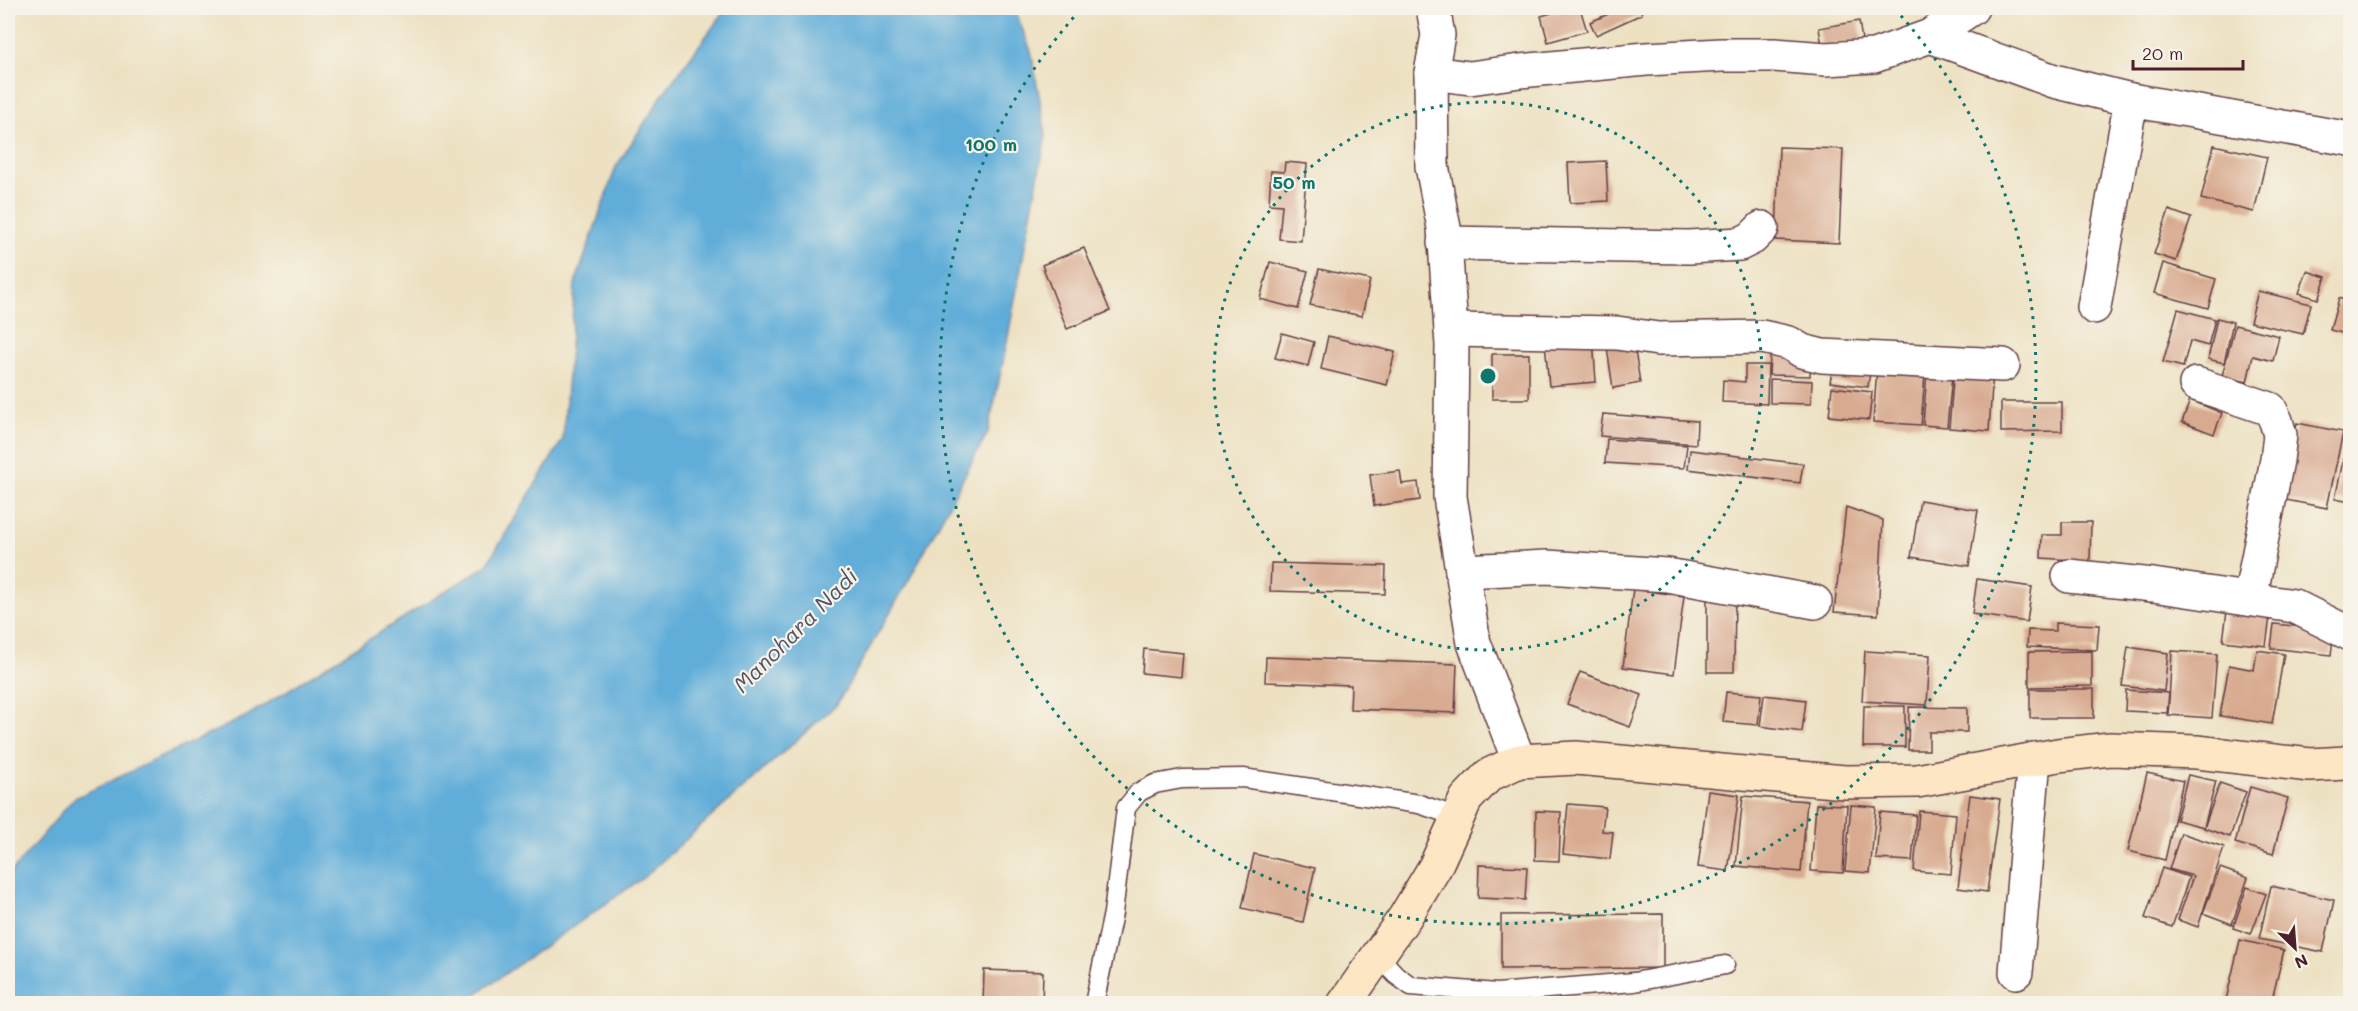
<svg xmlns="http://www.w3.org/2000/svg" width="2358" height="1011" font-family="Mali,sans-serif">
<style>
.water{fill:#60add9;stroke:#556682;stroke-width:1.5}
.building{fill:#d8aa90}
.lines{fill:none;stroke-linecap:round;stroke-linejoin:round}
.lane-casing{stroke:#623c42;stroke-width:21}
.street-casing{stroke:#623c42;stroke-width:36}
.secondary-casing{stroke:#623c42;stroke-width:36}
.lane{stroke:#fff;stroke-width:18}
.street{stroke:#fff;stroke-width:33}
.secondary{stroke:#fce6c4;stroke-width:33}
.ring{fill:none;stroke:#0f766e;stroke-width:3;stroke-dasharray:3 6}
.labels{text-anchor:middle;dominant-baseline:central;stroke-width:4.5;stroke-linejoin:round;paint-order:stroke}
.water-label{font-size:22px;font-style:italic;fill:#525168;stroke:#f7f3e8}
.centre{fill:#0f766e;stroke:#f7f3e8;stroke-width:3}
.ring-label{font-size:18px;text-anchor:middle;font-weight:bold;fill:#0f766e;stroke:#f7f3e8;stroke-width:4.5;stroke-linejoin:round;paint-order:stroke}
</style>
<rect width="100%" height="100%" fill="#f7f3e8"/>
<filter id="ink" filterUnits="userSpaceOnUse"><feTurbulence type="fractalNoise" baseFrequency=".0167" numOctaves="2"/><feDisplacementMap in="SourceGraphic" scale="12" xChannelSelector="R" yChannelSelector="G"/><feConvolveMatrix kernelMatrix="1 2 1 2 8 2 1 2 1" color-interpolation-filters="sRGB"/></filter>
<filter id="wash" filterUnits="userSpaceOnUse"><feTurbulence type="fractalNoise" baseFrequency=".008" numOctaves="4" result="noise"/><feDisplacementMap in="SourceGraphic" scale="24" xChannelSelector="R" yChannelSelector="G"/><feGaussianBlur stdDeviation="1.35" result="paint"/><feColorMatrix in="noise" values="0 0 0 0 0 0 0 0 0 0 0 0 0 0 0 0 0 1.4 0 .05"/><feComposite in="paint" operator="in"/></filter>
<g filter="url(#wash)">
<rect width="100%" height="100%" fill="#ede1c2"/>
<polygon class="water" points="727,8 1014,8 1031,51 1046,135 1005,352 988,432 910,578 837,704 643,878 463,1003 8,1003 8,876 73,799 247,716 486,566 563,439 575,284 616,167 663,94"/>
<g id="blocks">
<g class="building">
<polygon points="1570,8 1580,8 1587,31 1548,42 1541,16"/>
<polygon points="1622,8 1640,8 1642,14 1596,35 1590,22"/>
<polygon points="1859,21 1862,40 1822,46 1819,28"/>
<polygon points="2214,145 2267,157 2254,212 2201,199"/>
<polygon points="1779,147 1843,149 1839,243 1776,240"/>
<polygon points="1606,161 1608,201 1570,203 1568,163"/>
<polygon points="1285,162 1307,164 1301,241 1279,239 1282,205 1269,204 1271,171 1284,172"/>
<polygon points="2169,210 2191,218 2176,261 2154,254"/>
<polygon points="1084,248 1110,311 1067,329 1042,265"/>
<polygon points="1270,262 1308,271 1298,309 1260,299"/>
<polygon points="2163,263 2216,279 2208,308 2154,293"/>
<polygon points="1319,269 1370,280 1362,316 1310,305"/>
<polygon points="2307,271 2326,277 2318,299 2299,293"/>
<polygon points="2258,291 2311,304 2303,334 2250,322"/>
<polygon points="2339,298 2350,302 2350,335 2330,330"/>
<polygon points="2178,309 2215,319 2208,346 2190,341 2183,367 2163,362"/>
<polygon points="2217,318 2233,322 2224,363 2208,359"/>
<polygon points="2235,325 2279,336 2273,361 2253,356 2247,382 2222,376"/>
<polygon points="1282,333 1314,342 1308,366 1275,358"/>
<polygon points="1328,336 1395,352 1387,385 1321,369"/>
<polygon points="1633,337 1640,383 1613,388 1606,341"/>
<polygon points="1593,338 1596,382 1549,386 1545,343"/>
<rect x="1492" y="354" width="37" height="45"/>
<polygon points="1770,356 1811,357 1810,376 1769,375"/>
<polygon points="1834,360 1871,365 1868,387 1830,382"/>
<polygon points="1745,365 1768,365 1767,404 1722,402 1723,380 1745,382"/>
<polygon points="1877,369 1925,373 1921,425 1873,422"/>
<polygon points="1954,369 1993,371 1989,431 1949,428"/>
<polygon points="1927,373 1952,375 1947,427 1923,425"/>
<polygon points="1770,379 1812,381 1811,404 1770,403"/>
<polygon points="1832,387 1872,392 1869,420 1829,416"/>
<polygon points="2190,400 2222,413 2214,434 2182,422"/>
<polygon points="2001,402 2062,402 2062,431 2001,432"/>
<polygon points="1603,414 1697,421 1696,444 1600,436"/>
<polygon points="2297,423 2343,432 2327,508 2281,499"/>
<polygon points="1607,439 1687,445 1684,468 1605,463"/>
<polygon points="2346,446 2350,447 2350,502 2335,499"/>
<polygon points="1690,450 1803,464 1800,483 1688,469"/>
<polygon points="1400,471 1402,484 1418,482 1420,500 1374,506 1370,475"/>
<polygon points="1920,500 1978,510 1969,566 1911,557"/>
<polygon points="1846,507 1883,520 1878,615 1834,612"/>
<polygon points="2062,522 2091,522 2090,561 2041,558 2042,535 2062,535"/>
<polygon points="1271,563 1386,566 1385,594 1270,591"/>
<polygon points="1977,579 2032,587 2027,622 1972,614"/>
<polygon points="1633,589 1684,596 1674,674 1623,667"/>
<polygon points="1707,595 1735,595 1734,672 1707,672"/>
<polygon points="2227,611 2270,617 2266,646 2223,641"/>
<polygon points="2055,623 2099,625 2097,650 2027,647 2028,630 2055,631"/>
<polygon points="2274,624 2334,630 2331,655 2271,648"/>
<polygon points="2128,647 2168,653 2164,691 2122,686"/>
<polygon points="1144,649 1183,653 1181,677 1142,673"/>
<polygon points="2257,650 2284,654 2272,724 2220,716 2229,665 2254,670"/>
<polygon points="1865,651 1930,655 1927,705 1862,701"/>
<polygon points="2092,651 2092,686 2029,687 2029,652"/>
<polygon points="2172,651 2217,654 2212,718 2168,715"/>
<polygon points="1266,657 1457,664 1455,713 1350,709 1351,685 1265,682"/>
<polygon points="1580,672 1642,695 1630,727 1567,704"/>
<rect x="2030" y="689" width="64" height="29"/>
<polygon points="2126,690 2169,693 2167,713 2125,711"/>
<polygon points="1726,692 1761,695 1758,725 1723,722"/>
<polygon points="1764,695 1806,700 1802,732 1760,726"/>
<polygon points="1864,706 1905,706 1905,747 1863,747"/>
<polygon points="1909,707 1967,708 1967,732 1929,732 1929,750 1908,750"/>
<polygon points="2147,773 2183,781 2165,860 2128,851"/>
<polygon points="2188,775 2216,781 2204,827 2176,820"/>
<polygon points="2220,783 2246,792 2230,837 2204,828"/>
<polygon points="2250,787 2288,798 2273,854 2235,843"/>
<polygon points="1708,791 1739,795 1728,871 1698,867"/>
<polygon points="1970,795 2000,799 1987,892 1958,888"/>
<polygon points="1743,796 1807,801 1801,872 1736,866"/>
<polygon points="1568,804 1605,807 1602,831 1613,832 1610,859 1563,854"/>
<polygon points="1816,804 1847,805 1843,873 1811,871"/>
<polygon points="1851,805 1876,807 1870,873 1845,871"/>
<polygon points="1536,811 1561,812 1559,861 1535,860"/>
<polygon points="1919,811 1956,814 1951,874 1914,871"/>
<polygon points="1880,812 1916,815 1912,861 1876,859"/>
<polygon points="2181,833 2224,847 2198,927 2178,920 2193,876 2169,869"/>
<polygon points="1254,854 1315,868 1303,922 1242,908"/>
<polygon points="1479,865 1527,867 1525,900 1478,898"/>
<polygon points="2162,868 2189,877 2172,927 2145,918"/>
<polygon points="2220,868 2248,878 2232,924 2203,913"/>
<polygon points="2271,886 2334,900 2323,952 2259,939"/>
<polygon points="2247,887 2266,894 2251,934 2233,928"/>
<polygon points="1663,914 1663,968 1501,969 1501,915"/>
<polygon points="2240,940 2284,950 2271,1004 2244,1004 2226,1000"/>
<polygon points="984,970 1043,972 1042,1004 983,1004"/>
</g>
</g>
</g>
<g filter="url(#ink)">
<use href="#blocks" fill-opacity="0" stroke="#623c42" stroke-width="1.5"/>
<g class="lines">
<defs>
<g id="lane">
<polyline points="1378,956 1396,975 1411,986 1497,993 1634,982 1725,965"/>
<polyline points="1094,1004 1113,913 1126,808 1139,792 1155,784 1182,779 1243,778 1419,804 1458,817"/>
</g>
<g id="street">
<polyline points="1433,8 1438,35 1431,73 1432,166 1444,228 1452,345 1450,497 1474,643 1519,761"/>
<polyline points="1930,36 2054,81 2131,100 2350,139"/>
<polyline points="1431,73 1470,78 1520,71 1646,59 1722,55 1774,55 1826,59 1874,56 1930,36 1972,8"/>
<polyline points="1444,243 1689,247 1740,244 1752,238 1762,228"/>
<polyline points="2094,307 2131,100"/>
<polyline points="1451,330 1617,333 1658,339 1762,337 1789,343 1802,351 1822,356 2003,365"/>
<polyline points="2196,384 2270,409 2276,421 2280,435 2277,460 2250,599"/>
<polyline points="1462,571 1547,567 1667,575 1815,602"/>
<polyline points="2069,576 2153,585 2294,606 2350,634"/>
<polyline points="2016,972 2034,759"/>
</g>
<polyline id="secondary" points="1344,1004 1405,917 1435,867 1466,799 1489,775 1519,761 1576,758 1845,782 1917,781 2058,755 2110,749 2197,752 2310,765 2346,763 2350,761"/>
</defs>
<use href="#lane" class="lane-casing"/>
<use href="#street" class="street-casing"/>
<use href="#secondary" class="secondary-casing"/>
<use href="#lane" class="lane"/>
<use href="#street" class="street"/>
<use href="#secondary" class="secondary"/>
</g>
</g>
<g class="ring">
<circle cx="1488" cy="376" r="274"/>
<path d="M1895 9A548 548 0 1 1 1081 9"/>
</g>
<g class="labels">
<g class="water-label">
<text transform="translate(795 630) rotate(-45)">Manohara Nadi</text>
</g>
</g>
<circle cx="1488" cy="376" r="9" class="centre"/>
<g class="ring-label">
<text x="991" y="151">100 m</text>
<text x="1294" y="189">50 m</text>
</g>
<rect width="2358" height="1011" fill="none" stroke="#f7f3e8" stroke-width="30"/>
<g transform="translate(2295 948) rotate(155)" stroke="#f7f3e8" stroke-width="4.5" paint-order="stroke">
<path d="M0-4.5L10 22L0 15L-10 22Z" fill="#4a1f2b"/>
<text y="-9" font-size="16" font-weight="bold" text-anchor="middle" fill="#4a1f2b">N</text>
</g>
<path d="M2133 60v9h110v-9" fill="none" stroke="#4a1f2b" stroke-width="3"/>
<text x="2142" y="60" font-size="18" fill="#4a1f2b" stroke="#f7f3e8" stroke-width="4.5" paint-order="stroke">20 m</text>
</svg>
